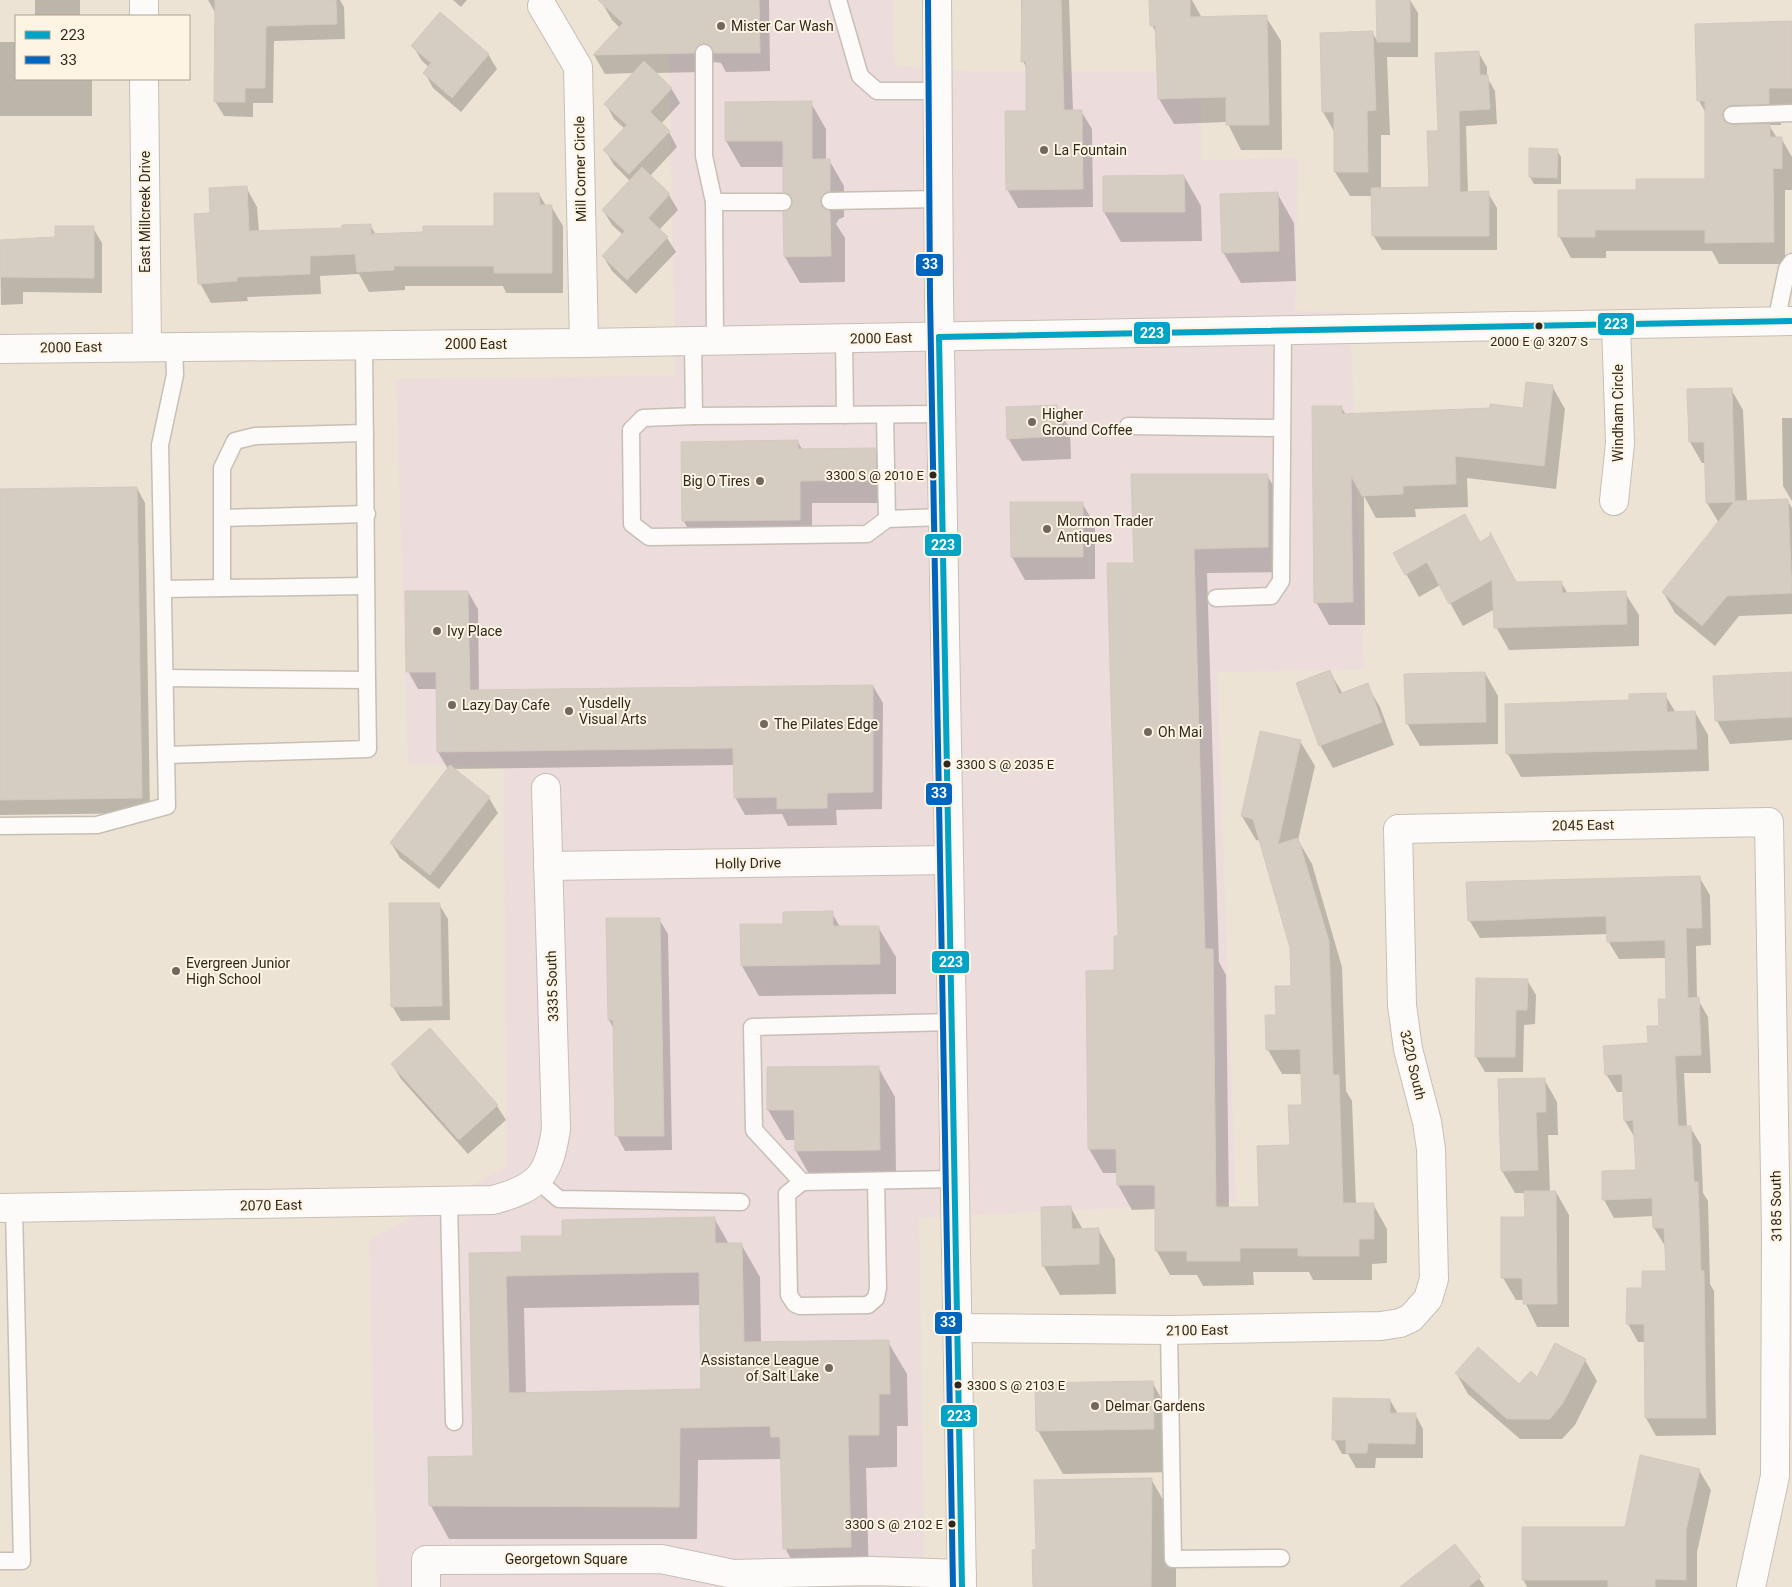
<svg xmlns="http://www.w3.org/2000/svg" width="1792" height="1587" font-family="Roboto,sans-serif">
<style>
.commercial{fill:#eddcdc}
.shadow{fill:#0003;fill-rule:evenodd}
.building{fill:#d5ccc2;stroke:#d2c9bf;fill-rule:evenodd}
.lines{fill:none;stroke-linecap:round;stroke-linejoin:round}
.service-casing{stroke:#c7bfb4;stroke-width:19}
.minor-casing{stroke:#c7bfb4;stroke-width:30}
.tertiary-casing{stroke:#c7bfb4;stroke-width:30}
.primary-casing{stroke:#c7bfb4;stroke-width:30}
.service{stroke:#fcfbf9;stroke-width:16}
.minor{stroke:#fcfbf9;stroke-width:28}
.tertiary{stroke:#fcfbf9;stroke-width:28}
.primary{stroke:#fcfbf9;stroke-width:28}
.bus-1-casing{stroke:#fef4e3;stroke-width:10}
.bus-2-casing{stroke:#fef4e3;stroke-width:10}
.bus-1{stroke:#02a3c5;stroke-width:6}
.bus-2{stroke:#0065bd;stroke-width:6}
.poi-dot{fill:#71695e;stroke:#fef4e3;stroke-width:2}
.bus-dot{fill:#2f281e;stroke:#fef4e3;stroke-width:2}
.labels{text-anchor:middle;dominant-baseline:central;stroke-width:4;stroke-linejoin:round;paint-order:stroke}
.bus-label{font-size:13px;fill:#2f281e;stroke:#fef4e3;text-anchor:end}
.poi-label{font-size:14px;fill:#2f281e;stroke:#fef4e3;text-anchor:start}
.street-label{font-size:14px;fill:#2f281e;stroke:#fef4e3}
.line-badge{stroke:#fef4e3;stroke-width:2}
.badge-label{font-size:14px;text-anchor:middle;font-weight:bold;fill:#fff}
</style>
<rect width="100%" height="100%" fill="#ece3d4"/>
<polygon class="commercial" points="668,0 893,0 895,66 977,72 1201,72 1201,160 1298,158 1295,311 1350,312 1364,669 1217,672 1236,1202 919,1218 925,1587 377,1587 369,1240 506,1167 504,767 408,764 396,379 675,376"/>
<g class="shadow">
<rect x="35" y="0" width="45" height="16"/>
<polygon points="208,0 340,0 344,7 345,39 274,41 273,103 253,103 253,117 224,116 215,101 216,14"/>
<polygon points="453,0 467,0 461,7"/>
<polygon points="603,0 769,0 770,71 726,72 721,63 715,62 706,67 704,72 655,73 671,88 680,103 661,124 669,132 677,147 650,176 669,195 678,210 659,230 667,238 676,252 636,294 612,271 603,256 623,235 612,225 603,210 630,181 614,165 605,150 625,129 614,119 606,104 634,73 605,74 594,55 620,28 612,20 601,1"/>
<polygon points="1021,0 1069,0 1073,111 1081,111 1092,129 1093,207 1018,208 1007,189 1028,112 1027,69 1023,61"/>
<polygon points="1151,0 1192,0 1202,18 1266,17 1281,41 1282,150 1241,150 1227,122 1174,124 1159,99 1157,35 1152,25"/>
<polygon points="1378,0 1410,0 1418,13 1418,57 1387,57 1390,135 1381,135 1381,189 1430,188 1440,132 1478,52 1487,67 1487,77 1495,91 1497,124 1466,126 1468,193 1488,193 1497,208 1497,250 1382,250 1373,235 1372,196 1350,196 1335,172 1335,133 1323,112 1372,32 1378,42"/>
<polygon points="1792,21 1792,109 1781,109 1781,125 1769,125 1777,138 1781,138 1792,157 1792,190 1785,190 1785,264 1719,264 1712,251 1606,251 1606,258 1571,258 1559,236 1637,192 1706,181 1706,113 1699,101"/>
<polygon points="0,42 16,42 16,79 92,79 92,116 0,116"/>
<polygon points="413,46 488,54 497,69 461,112 433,88 425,73 429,67 422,61"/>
<polygon points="811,103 826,129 826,160 829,160 844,186 844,217 839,219 836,224 845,238 845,282 800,283 785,257 793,206 784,192 784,167 741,167 726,141"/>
<polygon points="1530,150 1557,150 1561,157 1561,184 1534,184 1530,177"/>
<polygon points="1184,176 1201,206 1202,241 1121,242 1104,212 1104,177"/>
<polygon points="246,187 257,207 259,232 344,229 370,225 376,235 495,227 539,194 546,206 551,206 563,226 563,293 506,293 503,286 405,286 405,290 369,292 359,274 320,276 321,294 247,297 248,301 211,303 200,283 212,214"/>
<polygon points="1277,193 1294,223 1296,281 1241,283 1223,252"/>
<polygon points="93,228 102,243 102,293 23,292 23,304 1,305 0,241 56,238"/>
<polygon points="1552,386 1565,409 1556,489 1467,478 1468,507 1415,509 1416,517 1376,518 1364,496 1365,625 1329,625 1316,602 1341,407 1346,415 1524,409"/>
<polygon points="1731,389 1743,410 1747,501 1787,500 1792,508 1792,614 1739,616 1715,646 1675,613 1663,592 1719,523 1707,503 1706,463 1702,463 1690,442 1688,391"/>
<polygon points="1057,407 1070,429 1071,459 1022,461 1008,438"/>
<polygon points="1782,418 1792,418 1792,501 1783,486"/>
<polygon points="798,442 803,451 875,450 888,472 889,503 812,503 812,542 696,543 683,520"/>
<polygon points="1267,475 1281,500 1282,572 1207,573 1219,962 1226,975 1229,1209 1261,1209 1291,1146 1303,1106 1302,1074 1282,1074 1268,1050 1277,1016 1292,987 1291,948 1261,841 1256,840 1242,816 1300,741 1315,766 1298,840 1312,864 1342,967 1346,1091 1352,1101 1356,1204 1373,1204 1387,1229 1387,1263 1372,1264 1372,1280 1313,1280 1309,1272 1253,1272 1254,1285 1203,1286 1197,1275 1170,1275 1156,1250 1156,1209 1132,1210 1118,1185 1118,1173 1103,1173 1089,1149 1119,937 1135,564"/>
<polygon points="137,488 145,503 150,813 0,815 0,490"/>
<polygon points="1082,503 1095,525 1095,579 1025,580 1012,557"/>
<polygon points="1480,543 1502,556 1517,583 1561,582 1568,594 1625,593 1639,615 1639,646 1509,650 1496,627 1495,609 1463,626 1440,585 1419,597 1395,554"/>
<polygon points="468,592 478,609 479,691 873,686 883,703 882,809 836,810 837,825 788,826 782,814 745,815 735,797 735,765 453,769 489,798 498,813 439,889 400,858 391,843 448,769 438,752 437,689 418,689 408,671"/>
<polygon points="1330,672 1343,694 1367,685 1380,707 1394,745 1333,768 1320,745"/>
<polygon points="1485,673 1498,696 1498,744 1420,746 1407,723"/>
<polygon points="1792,673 1792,740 1730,744 1717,721 1714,678"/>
<polygon points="1665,695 1676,713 1695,712 1708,735 1709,771 1521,777 1508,754 1506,706 1630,701"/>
<polygon points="1699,877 1710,895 1711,945 1696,946 1697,998 1708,1017 1711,1073 1684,1073 1687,1127 1690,1127 1701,1145 1703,1193 1708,1201 1710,1284 1714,1291 1716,1435 1656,1436 1646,1418 1645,1342 1638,1342 1628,1324 1643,1289 1667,1272 1665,1246 1654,1228 1654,1216 1614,1218 1604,1200 1603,1173 1637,1171 1635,1138 1625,1121 1624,1092 1617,1092 1606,1074 1649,1044 1660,1027 1667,1000 1666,958 1619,959 1608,941 1608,934 1480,938 1469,920"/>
<polygon points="439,904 448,919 450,1020 401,1021 392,1006"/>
<polygon points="832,913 840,927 878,927 896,957 896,994 759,996 742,966 784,925"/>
<polygon points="659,919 668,934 672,1150 625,1151 617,1136 614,1029 609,1020"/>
<polygon points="1527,980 1536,995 1535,1024 1524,1025 1523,1072 1485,1072 1476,1057"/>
<polygon points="430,1030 497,1106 506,1120 468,1154 401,1079 392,1064"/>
<polygon points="878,1067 895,1097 896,1180 813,1181 796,1151 796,1140 786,1140 768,1110"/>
<polygon points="1544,1079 1557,1102 1558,1135 1548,1135 1550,1192 1556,1192 1569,1215 1569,1327 1537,1327 1524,1300 1516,1300 1503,1278 1526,1218 1526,1193 1515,1193 1502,1171"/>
<polygon points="1071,1208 1083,1230 1098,1229 1115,1259 1116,1294 1060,1295 1043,1265"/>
<path d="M714,1218L729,1244H741L760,1277L761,1343L888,1342L907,1374L908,1426H897V1467L866,1468L869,1579L803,1581L785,1548L782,1459L698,1460L697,1539H449L431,1506L429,1458H474L470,1254L523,1253L564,1237ZM701,1305L702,1390L526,1394L524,1308Z"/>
<polygon points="1585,1360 1597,1381 1575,1425 1562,1439 1520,1439 1468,1394 1456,1373 1519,1385"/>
<polygon points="1152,1382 1177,1426 1178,1472 1063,1474 1038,1431"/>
<polygon points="1390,1400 1398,1414 1415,1414 1423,1429 1423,1458 1376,1458 1375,1468 1356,1468 1348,1454 1342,1454 1334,1439"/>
<polygon points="1699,1470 1711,1490 1697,1552 1697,1587 1527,1587 1523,1579 1626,1528"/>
<polygon points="1151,1479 1176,1522 1176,1587 1035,1587 1037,1551"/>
<polygon points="1455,1546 1485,1587 1408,1587"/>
</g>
<g class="building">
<polygon points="215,0 336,0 337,24 266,26 265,88 245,88 245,102 214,102"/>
<polygon points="598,0 759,0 760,53 714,53 709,45 704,43 696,48 694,53 593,55 623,23"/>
<polygon points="1022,0 1061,0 1064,110 1082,110 1083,189 1006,190 1005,111 1026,111 1026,61 1021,62"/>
<polygon points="1149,0 1190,0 1190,17 1267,15 1269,125 1226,125 1226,97 1158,99 1155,25 1150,26"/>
<polygon points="1376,0 1410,0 1410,42 1377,42"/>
<polygon points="440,12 489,54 452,98 423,73 431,63 411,46"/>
<polygon points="1792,21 1792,88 1769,88 1769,104 1731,105 1723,110 1722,115 1724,121 1732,125 1770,124 1770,137 1782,137 1782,169 1773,168 1774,242 1705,243 1705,230 1595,230 1595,237 1558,237 1558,190 1636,190 1636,179 1705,179 1705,101 1697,101 1695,24"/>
<polygon points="1373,31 1376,110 1367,111 1368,172 1334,172 1334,112 1322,112 1320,33"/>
<polygon points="1479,51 1480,75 1488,75 1490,109 1459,111 1460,192 1489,191 1489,236 1372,236 1371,188 1429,187 1427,131 1438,131 1435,53"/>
<polygon points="644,61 672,88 650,112 670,131 629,174 603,150 627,125 604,104"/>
<polygon points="812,101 812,159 830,159 830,191 824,193 820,201 822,207 830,211 831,256 784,257 783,212 791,207 793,202 788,194 783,192 783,141 725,141 725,102"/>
<polygon points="1529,148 1558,149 1557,178 1529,177"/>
<polygon points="642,167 670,194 648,218 668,237 627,280 602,256 625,231 602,210"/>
<polygon points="1184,175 1185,212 1103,212 1103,176"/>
<polygon points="247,186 249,231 342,228 342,225 371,224 371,234 423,232 423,226 494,226 494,193 539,193 540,205 552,205 552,273 494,273 494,266 394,266 394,270 357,272 355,254 310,256 310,274 237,277 237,281 198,284 194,214 210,213 209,188"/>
<polygon points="1278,192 1279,251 1222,253 1220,194"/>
<polygon points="55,226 94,226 94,278 0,277 0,240 55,237"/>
<polygon points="1526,382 1553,385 1544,466 1455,456 1456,484 1403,486 1403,494 1362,496 1351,476 1353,602 1314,603 1312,406 1342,406 1342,414 1490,408 1490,404 1523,408"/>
<polygon points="1732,388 1735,501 1788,499 1792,593 1727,596 1702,626 1662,592 1734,502 1706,503 1704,442 1689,442 1687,389"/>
<polygon points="1057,405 1059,436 1007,439 1006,407"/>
<polygon points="798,440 798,449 876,448 876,480 800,481 800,520 682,521 681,442"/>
<polygon points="1131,474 1268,474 1268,547 1194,549 1205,949 1213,949 1216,1207 1259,1207 1257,1146 1290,1145 1288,1105 1302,1105 1300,1049 1266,1050 1265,1015 1276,1015 1275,986 1291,986 1290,948 1253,819 1241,816 1260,731 1301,740 1278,844 1298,838 1329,941 1333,1075 1339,1075 1343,1203 1374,1203 1374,1239 1359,1239 1359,1256 1298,1256 1298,1248 1240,1248 1240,1261 1187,1261 1187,1251 1155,1251 1155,1185 1117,1185 1116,1149 1088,1149 1086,971 1114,970 1114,936 1118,936 1107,563 1134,563"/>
<polygon points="137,487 142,798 0,800 0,489"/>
<polygon points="1010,502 1083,502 1083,557 1011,557"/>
<polygon points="1465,514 1480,542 1490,536 1490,532 1516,582 1562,581 1562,593 1626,591 1627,624 1494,628 1492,580 1449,604 1427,562 1405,575 1393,553"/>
<polygon points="405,591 468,591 470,690 873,685 873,792 827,793 827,808 777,809 777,797 734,798 733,748 437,752 436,672 406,672"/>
<polygon points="1330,670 1339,694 1368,683 1382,722 1319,746 1296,683"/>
<polygon points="1485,672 1486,722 1406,724 1404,674"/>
<polygon points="1792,672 1792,717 1715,721 1713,676"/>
<polygon points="1666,693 1667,712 1695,711 1697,749 1506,754 1505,704 1629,700 1629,694"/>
<polygon points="450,765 490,797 430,875 390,843"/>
<polygon points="1700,876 1702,928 1686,928 1688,998 1699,997 1701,1055 1675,1056 1678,1126 1691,1126 1694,1182 1698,1182 1701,1271 1704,1271 1706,1418 1645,1418 1644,1324 1626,1324 1627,1288 1642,1288 1642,1271 1666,1271 1664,1228 1653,1228 1652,1198 1602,1200 1602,1171 1636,1170 1633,1120 1624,1121 1622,1074 1605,1075 1603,1046 1648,1043 1647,1026 1659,1026 1658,999 1666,999 1665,940 1607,942 1606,916 1468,921 1466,882"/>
<polygon points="389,903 440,903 442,1006 391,1007"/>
<polygon points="833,911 833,926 879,926 880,964 741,966 740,924 783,924 783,912"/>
<polygon points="606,918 660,918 664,1136 615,1136 613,1020 608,1020"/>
<polygon points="1476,978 1528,979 1527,1010 1516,1010 1515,1057 1475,1057"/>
<polygon points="430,1028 498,1105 459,1140 391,1064"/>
<polygon points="879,1066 880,1150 795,1151 794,1110 767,1110 767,1067"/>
<polygon points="1545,1078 1546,1112 1536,1112 1538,1170 1501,1171 1498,1079"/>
<polygon points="1524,1191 1556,1191 1557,1304 1523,1304 1522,1278 1501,1278 1501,1217 1525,1217"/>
<polygon points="1071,1206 1072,1229 1099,1228 1099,1264 1042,1266 1041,1207"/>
<path d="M715,1217V1243H742L744,1342L889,1340L890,1394H879V1435H848L851,1547L783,1549L780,1437H771L770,1426L680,1428L679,1507L429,1506L428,1457L473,1456L469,1253L522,1252L521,1236H562V1220ZM699,1272L701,1389L509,1393L506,1276Z"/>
<polygon points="1555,1343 1586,1359 1563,1403 1550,1419 1507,1419 1455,1373 1478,1347 1519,1384 1531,1371 1537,1377"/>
<polygon points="1153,1381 1154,1429 1036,1431 1035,1383"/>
<polygon points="1333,1398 1390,1399 1390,1413 1416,1413 1415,1444 1368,1443 1367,1453 1346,1453 1346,1440 1332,1440"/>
<polygon points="1640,1455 1700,1469 1686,1530 1686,1580 1655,1579 1655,1587 1608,1587 1608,1580 1522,1580 1522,1527 1625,1527"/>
<polygon points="1152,1478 1151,1587 1033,1587 1032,1550 1036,1550 1034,1480"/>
<polygon points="1455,1544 1481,1577 1468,1587 1400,1587"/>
</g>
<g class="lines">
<defs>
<g id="service">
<polyline points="838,0 860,76 877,91 938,91"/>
<polyline points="704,53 704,156 714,202 715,340"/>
<polyline points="1732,115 1792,113"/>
<polyline points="830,201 938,199"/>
<polyline points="714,202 783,202"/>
<polyline points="1776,322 1787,269 1792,262"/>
<polyline points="844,338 845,415"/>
<polyline points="693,341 694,416 643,418 631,430 632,524 649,537 867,534 887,519 943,517"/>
<polyline points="885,415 887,519"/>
<polyline points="694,416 941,414"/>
<polyline points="1128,426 1281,428"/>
<polyline points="223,518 367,514"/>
<polyline points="222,588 222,468 235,441 255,436 365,433"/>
<polyline points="163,589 365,586"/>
<polyline points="1216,598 1271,596 1281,581 1283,330"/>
<polyline points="165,678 367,680 364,344"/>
<polyline points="166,755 368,749 367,680"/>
<polyline points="0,826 97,825 167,806 160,445 175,375 174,346"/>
<polyline points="538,1181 559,1199 741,1202"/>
<polyline points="876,1181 878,1288 876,1298 868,1305 800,1306 795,1304 789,1295 787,1194 802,1182 954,1179"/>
<polyline points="802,1182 754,1130 752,1027 952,1022"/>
<polyline points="449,1203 454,1422"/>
<polyline points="1169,1330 1173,1559 1281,1558"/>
<polyline points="0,1561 22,1561 14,1208"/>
</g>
<g id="minor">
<polyline points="144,0 144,16"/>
<polyline points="542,6 578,67 584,343"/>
<polyline points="144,79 147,346"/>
<polyline points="1614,501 1620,443 1616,325"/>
<polyline points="548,866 949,860"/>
<path d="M0,1208L493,1200C538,1188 549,1176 556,1129L546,788"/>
<polyline points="957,1328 1169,1330 1381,1326 1400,1323 1411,1318 1428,1299 1434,1279 1431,1149 1427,1122 1408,1049 1402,1005 1398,829 1769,822 1776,1235 1775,1476 1751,1587"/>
<polyline points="426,1587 426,1560 661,1559 733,1574 872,1571 962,1574"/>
</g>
<polyline id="tertiary" points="0,349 584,343 1792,321"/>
<polyline id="primary" points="937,0 939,297 962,1587"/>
</defs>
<use href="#service" class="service-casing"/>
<use href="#minor" class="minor-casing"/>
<use href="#tertiary" class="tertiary-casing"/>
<use href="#primary" class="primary-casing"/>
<use href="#service" class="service"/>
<use href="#minor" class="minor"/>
<use href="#tertiary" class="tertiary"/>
<use href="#primary" class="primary"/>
<defs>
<g id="bus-1">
<polyline points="939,337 962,1587"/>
<polyline points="939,337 1792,321"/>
</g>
<polyline id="bus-2" points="928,0 930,297 953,1587"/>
</defs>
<use href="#bus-1" class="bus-1-casing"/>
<use href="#bus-2" class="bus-2-casing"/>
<use href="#bus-1" class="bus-1"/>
<use href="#bus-2" class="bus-2"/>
</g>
<g class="poi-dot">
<circle cx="721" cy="26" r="5"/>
<circle cx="1044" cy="150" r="5"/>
<circle cx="1032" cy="422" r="5"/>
<circle cx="760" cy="481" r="5"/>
<circle cx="1047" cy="529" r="5"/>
<circle cx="437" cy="631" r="5"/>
<circle cx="452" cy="705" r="5"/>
<circle cx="569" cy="711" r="5"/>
<circle cx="764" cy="724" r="5"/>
<circle cx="1148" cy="732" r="5"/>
<circle cx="176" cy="971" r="5"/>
<circle cx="829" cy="1368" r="5"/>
<circle cx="1095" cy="1406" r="5"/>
</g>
<g class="bus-dot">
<circle cx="1539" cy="326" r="4.5"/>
<circle cx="933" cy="475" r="4.5"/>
<circle cx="947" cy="764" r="4.5"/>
<circle cx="958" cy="1385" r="4.5"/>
<circle cx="952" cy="1524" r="4.5"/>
</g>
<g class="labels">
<g class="bus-label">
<text x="1539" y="341" text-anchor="middle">2000 E @ 3207 S</text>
<text x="924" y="475">3300 S @ 2010 E</text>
<text x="956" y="764" text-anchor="start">3300 S @ 2035 E</text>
<text x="967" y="1385" text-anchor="start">3300 S @ 2103 E</text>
<text x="943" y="1524">3300 S @ 2102 E</text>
</g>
<g class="poi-label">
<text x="731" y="26">Mister Car Wash</text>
<text x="1054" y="150">La Fountain</text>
<text x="1042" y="414">Higher<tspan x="1042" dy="16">Ground Coffee</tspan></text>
<text x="750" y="481" text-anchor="end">Big O Tires</text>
<text x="1057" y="521">Mormon Trader<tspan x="1057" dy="16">Antiques</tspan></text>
<text x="447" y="631">Ivy Place</text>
<text x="579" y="703">Yusdelly<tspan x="579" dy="16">Visual Arts</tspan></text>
<text x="462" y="705">Lazy Day Cafe</text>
<text x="774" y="724">The Pilates Edge</text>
<text x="1158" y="732">Oh Mai</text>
<text x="186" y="963">Evergreen Junior<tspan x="186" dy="16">High School</tspan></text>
<text x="819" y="1360" text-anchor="end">Assistance League<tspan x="819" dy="16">of Salt Lake</tspan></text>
<text x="1105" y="1406">Delmar Gardens</text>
</g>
<g class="street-label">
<text transform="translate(580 169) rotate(-91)">Mill Corner Circle</text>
<text transform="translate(145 212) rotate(-90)">East Millcreek Drive</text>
<text transform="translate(881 338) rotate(-1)">2000 East</text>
<text x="476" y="344">2000 East</text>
<text transform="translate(71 347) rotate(-1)">2000 East</text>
<text transform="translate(1618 413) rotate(-90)">Windham Circle</text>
<text transform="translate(1583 825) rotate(-1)">2045 East</text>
<text transform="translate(748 863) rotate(-1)">Holly Drive</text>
<text transform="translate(552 986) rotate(-92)">3335 South</text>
<text transform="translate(1413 1065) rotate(77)">3220 South</text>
<text transform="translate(271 1205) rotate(-1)">2070 East</text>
<text transform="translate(1776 1206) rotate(-91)">3185 South</text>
<text transform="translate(1197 1330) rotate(-1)">2100 East</text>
<text x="566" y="1559">Georgetown Square</text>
</g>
</g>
<g class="line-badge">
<rect x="915" y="253" width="29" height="24" rx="5" fill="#0065bd"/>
<rect x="1597" y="312" width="38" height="24" rx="5" fill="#02a3c5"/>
<rect x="1133" y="321" width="38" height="24" rx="5" fill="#02a3c5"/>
<rect x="924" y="533" width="38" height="24" rx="5" fill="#02a3c5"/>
<rect x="925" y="782" width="28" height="24" rx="5" fill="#0065bd"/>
<rect x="931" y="950" width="39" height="24" rx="5" fill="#02a3c5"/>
<rect x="934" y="1311" width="29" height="24" rx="5" fill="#0065bd"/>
<rect x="940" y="1404" width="38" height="24" rx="5" fill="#02a3c5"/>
</g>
<g class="badge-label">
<text x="930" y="269">33</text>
<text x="1616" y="329">223</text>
<text x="1152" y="338">223</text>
<text x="943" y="550">223</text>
<text x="939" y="798">33</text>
<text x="951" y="967">223</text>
<text x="948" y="1327">33</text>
<text x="959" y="1421">223</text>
</g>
<rect x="15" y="15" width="175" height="65" fill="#fef4e3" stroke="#aba294"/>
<rect x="25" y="31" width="25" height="8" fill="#02a3c5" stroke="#aba294"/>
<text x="60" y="40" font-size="15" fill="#2f281e">223</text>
<rect x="25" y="56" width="25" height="8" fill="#0065bd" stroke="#aba294"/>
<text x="60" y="65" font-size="15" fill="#2f281e">33</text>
</svg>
